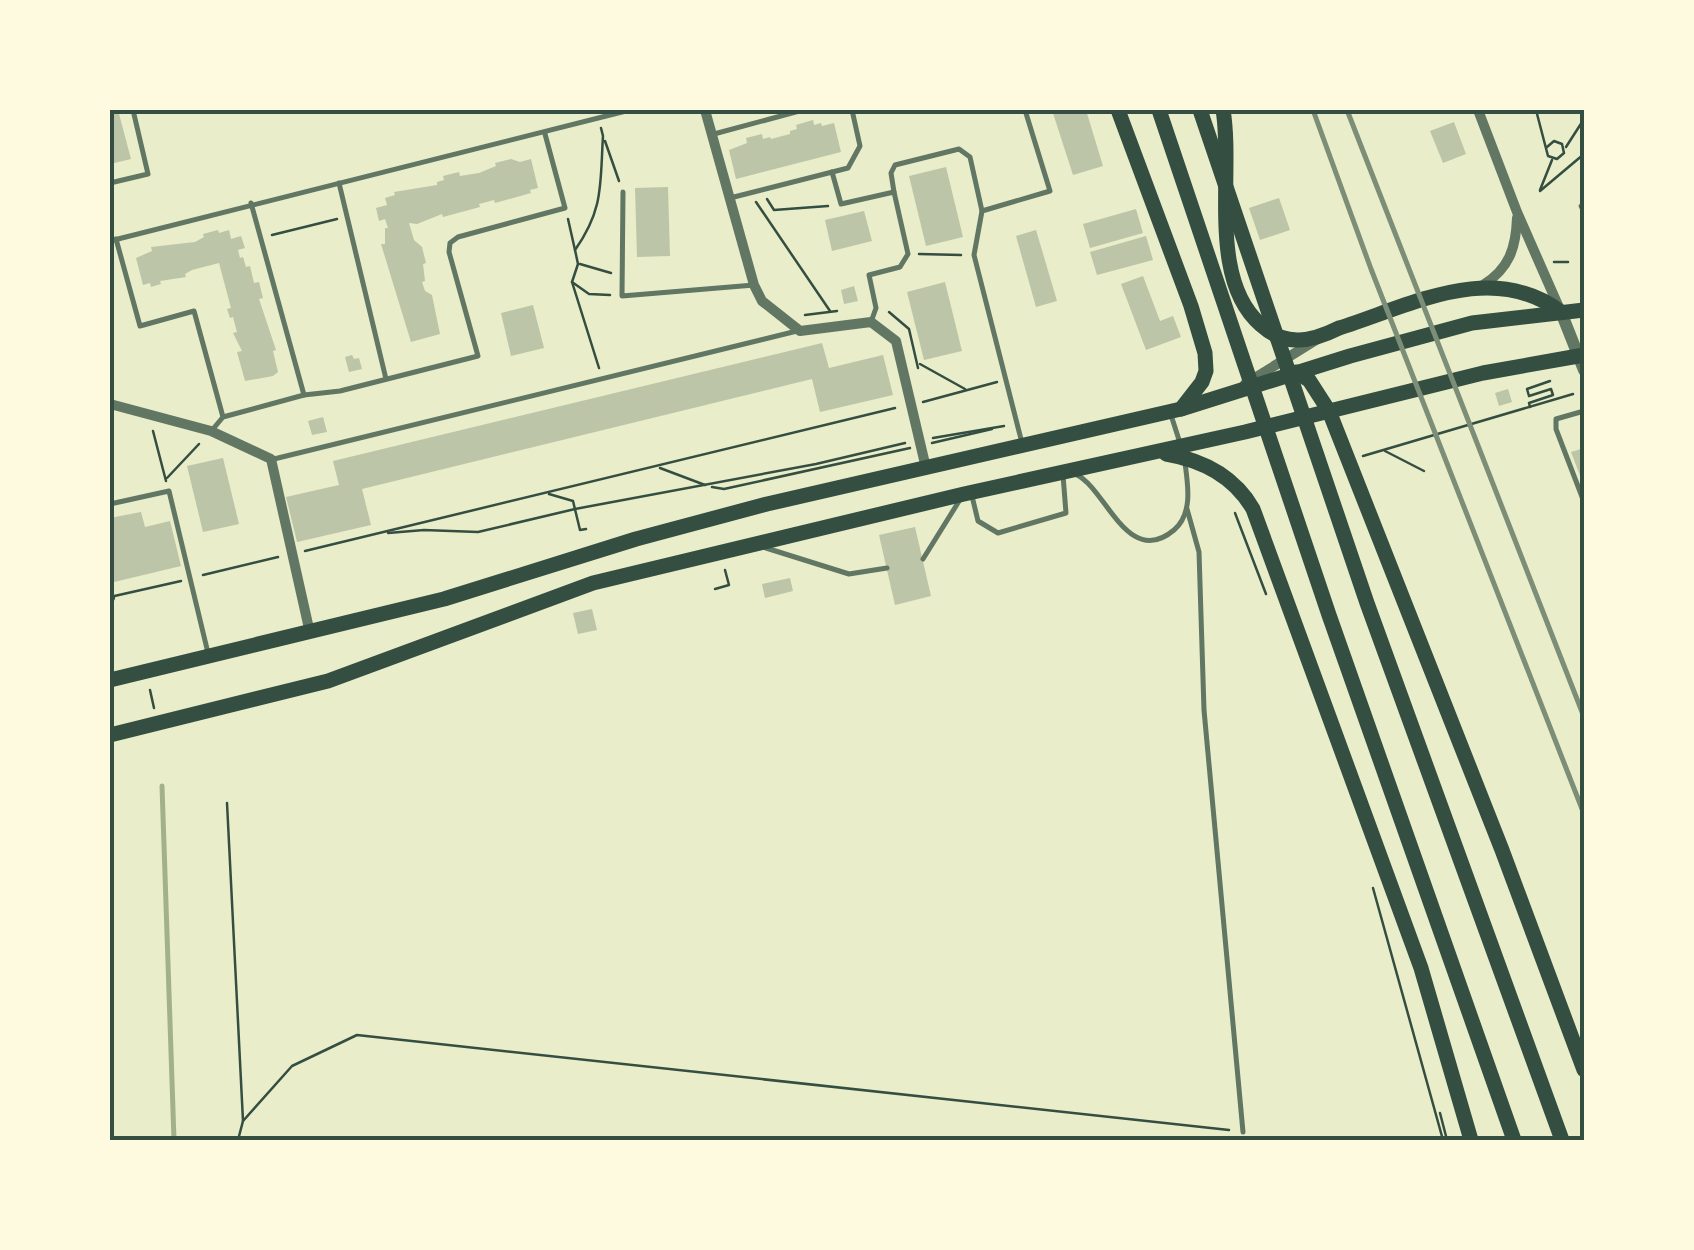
<svg xmlns="http://www.w3.org/2000/svg" width="1694" height="1250" font-family="'Alegreya Sans',sans-serif">
<style>
.lines{fill:none;stroke-linecap:round;stroke-linejoin:round}
.stream{stroke:#a3b18a;stroke-width:5}
.building{fill:#bcc5a7}
.path{stroke:#344e41;stroke-width:2.5}
.service{stroke:#617663;stroke-width:5}
.minor{stroke:#617663;stroke-width:10}
.tertiary{stroke:#617663;stroke-width:12}
.secondary{stroke:#344e41;stroke-width:15}
.primary{stroke:#344e41;stroke-width:15}
.rail{stroke:#7c8e77;stroke-width:5}
.neatline{fill:none;stroke:#344e41;stroke-width:4}
</style>
<rect width="100%" height="100%" fill="#e9edc9"/>
<g class="lines">
<polyline class="stream" points="162,786 174,1140"/>
</g>
<g class="building">
<polygon points="110,110 118,110 131,159 110,164"/>
<polygon points="1052,110 1086,110 1103,166 1073,175"/>
<polygon points="813,120 814,125 821,123 822,126 834,123 841,152 736,179 729,150 747,143 746,138 762,134 763,139 770,137 771,139 790,134 790,131 797,129 796,125"/>
<polygon points="1454,122 1466,154 1443,163 1430,131"/>
<polygon points="511,159 520,162 531,159 538,188 530,190 531,193 495,203 494,200 479,204 480,207 443,217 442,214 417,224 409,223 414,240 422,247 426,263 423,264 425,281 422,282 425,291 432,295 440,334 411,342 381,244 385,244 385,228 388,228 385,219 379,221 376,208 387,205 385,198 395,195 394,192 437,185 437,182 444,180 443,176 459,172 460,176 479,173 496,166 495,163"/>
<polygon points="946,167 963,237 926,246 909,176"/>
<polygon points="668,187 670,256 637,257 635,188"/>
<polygon points="1279,198 1290,230 1260,240 1249,208"/>
<polygon points="1136,209 1143,233 1090,248 1083,224"/>
<polygon points="864,211 872,241 832,251 825,220"/>
<polygon points="218,230 219,233 229,230 231,239 241,236 245,248 238,250 240,258 243,257 246,267 250,266 254,283 259,282 263,298 259,299 276,350 273,351 278,372 273,376 245,381 237,352 242,351 233,333 237,332 233,317 230,318 227,309 231,308 219,263 192,270 185,274 186,277 160,281 161,284 151,287 150,283 143,285 136,258 152,251 151,247 195,242 204,237 203,234"/>
<polygon points="1036,230 1057,301 1036,307 1016,236"/>
<polygon points="1146,236 1153,260 1097,275 1090,252"/>
<polygon points="1143,276 1160,321 1173,316 1181,337 1146,350 1121,284"/>
<polygon points="945,282 962,351 924,360 907,292"/>
<polygon points="854,286 858,301 844,304 841,290"/>
<polygon points="533,305 544,348 511,356 501,313"/>
<polygon points="822,343 829,368 883,355 893,395 820,412 812,379 362,489 371,525 297,542 286,497 339,485 333,461"/>
<polygon points="352,355 354,359 359,358 362,369 349,372 345,357"/>
<polygon points="1508,389 1512,402 1499,406 1495,393"/>
<polygon points="323,417 327,432 312,435 308,421"/>
<polygon points="1584,448 1584,486 1571,452"/>
<polygon points="223,458 239,524 203,532 187,466"/>
<polygon points="141,512 145,527 170,521 181,566 110,583 110,518"/>
<polygon points="915,527 931,596 895,605 879,535"/>
<polygon points="790,578 793,591 765,598 762,584"/>
<polygon points="592,609 597,630 578,634 573,613"/>
</g>
<g class="lines">
<g class="path">
<polyline points="1536,110 1548,156 1557,159 1564,153 1562,144 1554,141 1547,147"/>
<polyline points="605,141 619,181"/>
<polyline points="1566,147 1584,119"/>
<polyline points="1540,190 1552,160"/>
<polyline points="1540,191 1584,154"/>
<polyline points="767,199 774,210 828,206"/>
<polyline points="756,202 830,311"/>
<polyline points="568,219 575,250"/>
<polyline points="272,235 337,219"/>
<polyline points="919,254 961,255"/>
<polyline points="1554,262 1568,262"/>
<polyline points="580,264 611,273"/>
<polyline points="572,282 589,294 610,295"/>
<polyline points="889,312 909,329 918,368"/>
<polyline points="805,315 837,311"/>
<polyline points="920,364 965,389"/>
<path d="M599,368L572,282L578,264L575,250C604,209 600,184 603,136L601,128"/>
<polyline points="923,402 997,382"/>
<polyline points="1530,407 1529,403 1553,395 1551,389 1529,396 1527,389 1550,381"/>
<polyline points="153,431 166,481"/>
<polyline points="933,438 1004,426"/>
<polyline points="932,443 992,429"/>
<polyline points="1385,451 1424,471"/>
<polyline points="1363,456 1573,394"/>
<polyline points="660,468 705,485"/>
<polyline points="167,478 199,444"/>
<polyline points="712,487 724,489 910,448"/>
<polyline points="549,494 573,501 580,530 586,529"/>
<polyline points="1235,513 1266,594"/>
<polyline points="388,533 424,530 478,532 575,509 816,464 905,443"/>
<polyline points="305,551 895,408"/>
<polyline points="203,575 278,557"/>
<polyline points="715,589 729,585 725,570"/>
<polyline points="110,597 181,581"/>
<polyline points="110,606 114,598"/>
<polyline points="150,690 154,708"/>
<polyline points="227,803 243,1121 238,1140"/>
<polyline points="1373,888 1443,1140"/>
<polyline points="1440,1113 1447,1140"/>
<polyline points="243,1121 292,1066 357,1035 1229,1130"/>
</g>
<g class="service">
<polyline points="714,134 803,110"/>
<polyline points="832,172 841,204 894,192 908,254 900,267 869,275 876,308 871,322"/>
<polyline points="110,183 148,174 133,110"/>
<polyline points="339,183 386,379"/>
<polyline points="623,192 622,296 754,285"/>
<polyline points="894,192 891,173 895,165 959,149 970,157 982,211 974,255 1022,443"/>
<polyline points="730,198 848,168 860,146 852,110"/>
<polyline points="1584,204 1581,206 1584,212"/>
<polyline points="982,211 1050,191 1025,110"/>
<polyline points="116,239 140,326 194,311 223,417"/>
<polyline points="110,241 630,110"/>
<polyline points="304,395 340,391 478,356 449,252 450,243 458,237 565,208 545,134"/>
<polyline points="1584,411 1556,419 1556,429 1584,502"/>
<polyline points="1171,415 1180,443"/>
<polyline points="213,429 223,417 304,395 251,203"/>
<polyline points="274,459 797,331"/>
<path d="M1077,475C1106,489 1128,569 1174,530C1193,514 1188,485 1185,463"/>
<polyline points="972,496 978,521 998,533 1066,513 1063,475"/>
<polyline points="110,504 169,491 208,653"/>
<polyline points="1187,509 1199,552 1204,710 1243,1132"/>
<polyline points="766,548 849,574 887,568"/>
<polyline points="923,559 961,498"/>
</g>
<g class="minor">
<polyline points="705,110 754,285 762,301 800,331 871,322 896,341 926,468"/>
<polyline points="1478,110 1517,212 1561,312"/>
<path d="M1483,285C1509,269 1516,248 1517,218"/>
<polyline points="1245,384 1316,340"/>
<polyline points="110,404 211,431 271,459 310,633"/>
</g>
<polyline class="tertiary" points="1561,312 1584,370"/>
<g class="secondary">
<polyline points="1118,110 1191,306 1205,353 1206,371 1202,382 1181,409"/>
<path d="M1223,110C1234,173 1207,279 1261,325C1285,347 1311,342 1339,328C1412,305 1492,260 1561,312"/>
<polyline points="1296,372 1309,380 1329,411 1502,850 1584,1070"/>
<path d="M1166,454C1202,460 1234,476 1253,509L1421,968L1471,1140"/>
<polyline points="110,680 444,599 636,539 767,504 1181,409 1350,356 1472,323 1584,310"/>
<polyline points="110,735 328,681 593,583 964,494 1245,432 1483,373 1584,355"/>
</g>
<g class="primary">
<polyline points="1159,110 1329,615 1514,1140"/>
<polyline points="1200,110 1367,603 1562,1140"/>
</g>
<g class="rail">
<polyline points="1313,110 1371,269 1584,814"/>
<polyline points="1347,110 1584,717"/>
</g>
</g>
<rect width="1694" height="1250" fill="none" stroke="#fefae0" stroke-width="225"/>
<rect x="112" y="112" width="1470" height="1026" class="neatline"/>
</svg>
